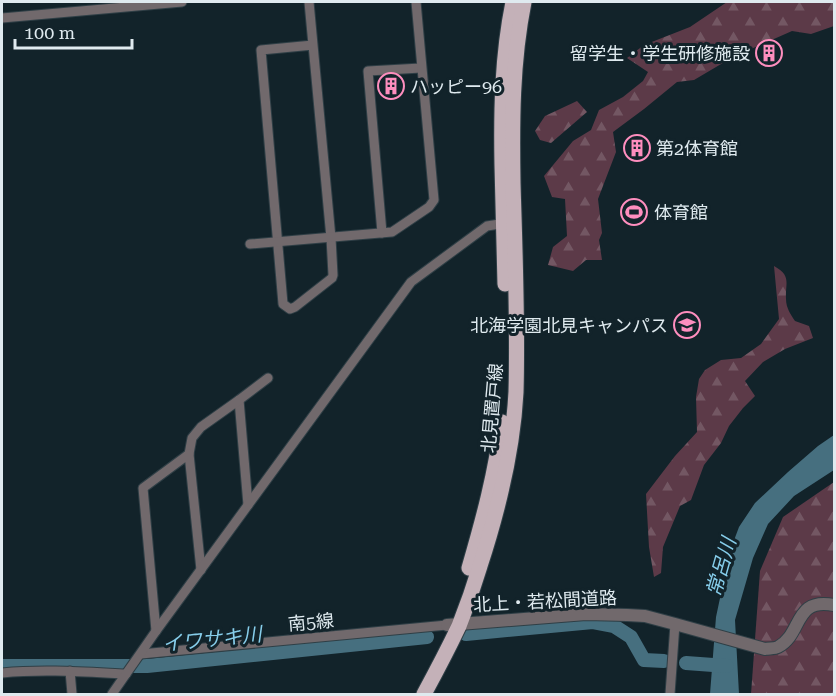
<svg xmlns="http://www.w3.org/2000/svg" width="836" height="696" font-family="'Roboto Serif','Noto Sans JP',serif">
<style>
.forest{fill:url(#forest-firs)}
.water{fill:#466f7f}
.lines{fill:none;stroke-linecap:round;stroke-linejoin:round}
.stream{stroke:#466f7f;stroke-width:2}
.river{stroke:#466f7f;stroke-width:14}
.minor-casing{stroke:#2f3f46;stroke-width:11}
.tertiary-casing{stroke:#2f3f46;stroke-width:14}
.primary-casing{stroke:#2f3f46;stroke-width:17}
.minor{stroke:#71696c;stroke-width:9}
.tertiary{stroke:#71696c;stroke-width:12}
.primary{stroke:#c4b1b8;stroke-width:15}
.labels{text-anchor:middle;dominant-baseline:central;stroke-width:6;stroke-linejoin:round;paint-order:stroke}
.poi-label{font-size:18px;fill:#dfeaef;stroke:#12232a;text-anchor:start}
.street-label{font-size:18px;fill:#dfeaef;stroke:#12232a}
.water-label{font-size:20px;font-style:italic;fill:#86cdea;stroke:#12232a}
</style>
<defs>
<pattern id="forest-firs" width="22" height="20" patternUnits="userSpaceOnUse" patternTransform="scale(1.5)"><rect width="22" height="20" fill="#5c3a48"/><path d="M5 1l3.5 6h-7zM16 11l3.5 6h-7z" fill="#735763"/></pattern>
</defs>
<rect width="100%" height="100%" fill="#12232a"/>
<g class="forest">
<polygon points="727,2 834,2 834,26 811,34 792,31 733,57 694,80 677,82 644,109 613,132 616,152 598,199 602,233 599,240 602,260 586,260 573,271 548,265 553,247 567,236 565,199 552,197 544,176 573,141 591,130 599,110 623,97 643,81 648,72 627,58 644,45 690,27"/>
<polygon points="577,101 587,112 551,143 540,140 535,131 545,116"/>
<path d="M774,266C792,276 785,283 786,299C786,308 791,315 795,321L809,326L813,338L785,349L763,362L745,381L755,396L743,408L729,426L721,443L704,465L691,500L680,506L663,547L661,573L654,577L649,547L646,494L675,456L697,432L696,397L699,379L705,370L721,360L741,358L761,344L779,319Z"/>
<polygon points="834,482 834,694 751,694 760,571 783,517"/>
</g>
<polygon class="water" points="834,435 834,470 794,496 768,524 753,558 735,620 739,694 710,694 716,617 730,551 739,527 755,503 788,472 818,446"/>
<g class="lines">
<polyline class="stream" points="120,669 122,666"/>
<g class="river">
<polyline points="466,634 593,622 614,626 631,637 644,660 664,661"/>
<polyline points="686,663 727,666"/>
<polyline points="2,666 147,666 427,637"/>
</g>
<defs>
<g id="minor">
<polyline points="309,2 331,238 333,275 332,278 295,307 290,309 283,304 261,50 313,45"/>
<polyline points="2,18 182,2"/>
<polyline points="382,233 368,71 421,68"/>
<polyline points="250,244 392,232 429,207 434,200 416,2"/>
<polyline points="239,400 248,505"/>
<polyline points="189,454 192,438 201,427 239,400 268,378"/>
<polyline points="156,631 143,488 189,454 201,570"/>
<polyline points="141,654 447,625"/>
<polyline points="70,671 72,694"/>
<path d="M2,673C43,669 84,672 126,674"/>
<polyline points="112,694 156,631 411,282 487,226 506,223"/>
<polyline points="670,694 675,624"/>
</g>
<path id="tertiary" d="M447,625L586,614L627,615L645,616L675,624L765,649C769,648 774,649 778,647C803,634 793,597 834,605"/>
<g id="primary">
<path d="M505,284C504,245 503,205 502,165C501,110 502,56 513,2"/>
<path d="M469,568C483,520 496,472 502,422"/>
<path d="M424,694C436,672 448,649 459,626C467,606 474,586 480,566C498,511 513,450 516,392C518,322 515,252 513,183C512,122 512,62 524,2"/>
</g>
</defs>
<use href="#minor" class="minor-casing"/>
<use href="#tertiary" class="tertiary-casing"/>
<use href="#primary" class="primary-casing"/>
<use href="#minor" class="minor"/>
<use href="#tertiary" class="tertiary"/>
<use href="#primary" class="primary"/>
</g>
<defs>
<symbol id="building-ring" viewBox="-11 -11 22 22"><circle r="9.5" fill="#12232a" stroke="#fe8ebe" stroke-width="1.5"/><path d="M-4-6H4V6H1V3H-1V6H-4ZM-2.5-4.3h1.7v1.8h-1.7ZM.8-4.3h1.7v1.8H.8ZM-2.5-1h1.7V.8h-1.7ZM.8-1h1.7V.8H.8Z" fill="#fe8ebe"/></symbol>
<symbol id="stadium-ring" viewBox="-11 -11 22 22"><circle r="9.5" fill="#12232a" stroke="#fe8ebe" stroke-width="1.5"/><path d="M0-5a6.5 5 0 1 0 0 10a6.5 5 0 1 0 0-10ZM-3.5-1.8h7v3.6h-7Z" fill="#fe8ebe"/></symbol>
<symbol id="university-ring" viewBox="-11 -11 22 22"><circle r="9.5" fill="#12232a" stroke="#fe8ebe" stroke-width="1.5"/><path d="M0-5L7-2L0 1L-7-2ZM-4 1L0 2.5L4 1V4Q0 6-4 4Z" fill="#fe8ebe"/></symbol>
</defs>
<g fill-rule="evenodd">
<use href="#building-ring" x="754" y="38" width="30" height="30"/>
<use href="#building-ring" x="376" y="71" width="30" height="30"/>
<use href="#building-ring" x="622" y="133" width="30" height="30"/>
<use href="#stadium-ring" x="619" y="197" width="30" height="30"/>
<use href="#university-ring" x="672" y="310" width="30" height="30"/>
</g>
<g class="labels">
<g class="poi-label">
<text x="750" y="53" text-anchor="end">留学生・学生研修施設</text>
<text x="410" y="86">ハッピー96</text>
<text x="656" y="148">第2体育館</text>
<text x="654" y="212">体育館</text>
<text x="668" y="325" text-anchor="end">北海学園北見キャンパス</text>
</g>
<g class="street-label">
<text transform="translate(492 408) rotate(-85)">北見置戸線</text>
<text transform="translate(545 601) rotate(-3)">北上・若松間道路</text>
<text transform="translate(311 622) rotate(-5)">南5線</text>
</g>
<g class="water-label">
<text transform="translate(721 567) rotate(-74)">常呂川</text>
<text transform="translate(212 639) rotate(-6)">イワサキ川</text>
</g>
</g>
<rect width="836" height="696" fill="none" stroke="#dfeaef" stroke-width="6"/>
<path d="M15 39v9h117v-9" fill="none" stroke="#dfeaef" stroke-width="3"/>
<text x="24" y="39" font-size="18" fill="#dfeaef" stroke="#12232a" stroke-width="4.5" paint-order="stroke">100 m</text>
</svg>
